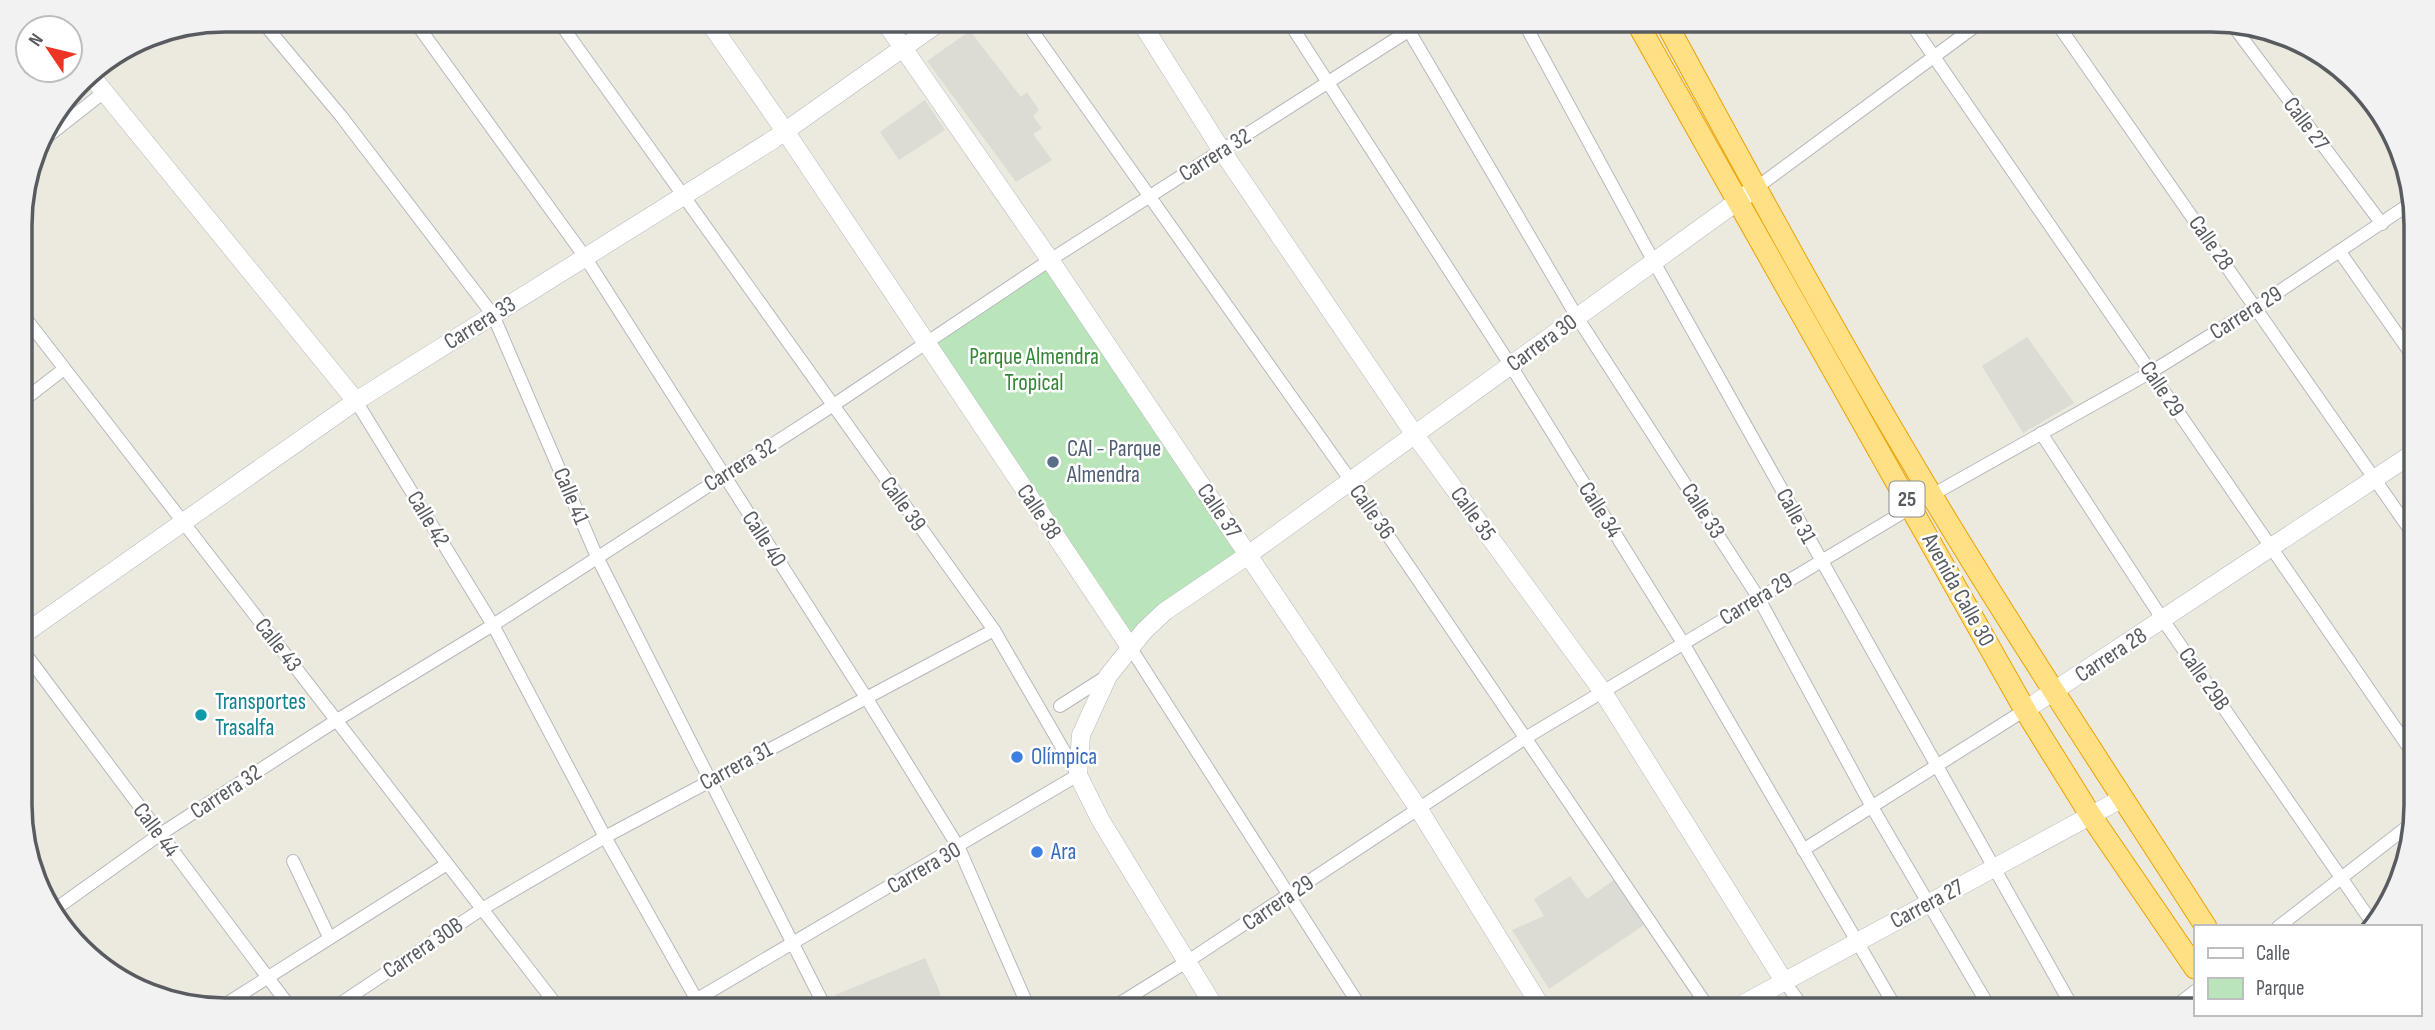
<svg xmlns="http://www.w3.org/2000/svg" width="2435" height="1030" font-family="'Sofia Sans Condensed',sans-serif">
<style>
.industrial{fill:#dcdbd4}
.green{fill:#bae5bb}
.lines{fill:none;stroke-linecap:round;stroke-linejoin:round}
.street-casing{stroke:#b5b8bd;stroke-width:14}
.secondary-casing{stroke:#b5b9bf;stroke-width:19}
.highway-casing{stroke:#eca200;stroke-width:23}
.street{stroke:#fff;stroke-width:12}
.secondary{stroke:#fff;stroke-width:18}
.highway{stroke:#ffe084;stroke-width:21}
.service-dot{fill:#5c6f8a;stroke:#fff;stroke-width:2.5}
.culture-dot{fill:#0f9aa8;stroke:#fff;stroke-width:2.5}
.shop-dot{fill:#3f7fe0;stroke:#fff;stroke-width:2.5}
.labels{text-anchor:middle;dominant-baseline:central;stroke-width:5;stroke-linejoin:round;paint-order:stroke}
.shield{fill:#fff;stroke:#8a8d90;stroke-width:2}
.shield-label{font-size:21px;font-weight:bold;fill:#585c61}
.street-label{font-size:23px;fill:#585c61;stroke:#fff}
.park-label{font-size:23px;fill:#328636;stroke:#fff}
.service-label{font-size:23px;fill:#4e5e75;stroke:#fff;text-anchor:start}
.culture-label{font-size:23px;fill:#0d838f;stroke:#fff;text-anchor:start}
.shop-label{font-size:23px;fill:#366cbe;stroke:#fff;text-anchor:start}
.rim{fill:none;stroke:#585c61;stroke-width:3.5}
</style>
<rect width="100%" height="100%" fill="#ece9df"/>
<g class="industrial">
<polygon points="970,31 1021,97 1027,92 1039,110 1033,116 1042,128 1033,134 1052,160 1016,182 927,61"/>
<polygon points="925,100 945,130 899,160 880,132"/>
<polygon points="2027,337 2074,403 2023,433 1982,366"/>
<polygon points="1570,876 1587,899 1614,880 1644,925 1549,989 1512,930 1544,916 1534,899"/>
<polygon points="925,958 941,995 905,1011 843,1011 835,995"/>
</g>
<polygon class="green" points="1050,260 1248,555 1130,647 925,343"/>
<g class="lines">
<defs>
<g id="street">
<polyline points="260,19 341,116 493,315 597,557 827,1011"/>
<polyline points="413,19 585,257 867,699 959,848 1030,1011"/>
<polyline points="557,19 994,630 1078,775 677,1011"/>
<polyline points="1024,19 1351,481 1710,1010"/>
<polyline points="1287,19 1511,366 1683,643 1897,1010"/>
<polyline points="1402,19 1577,317 1758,597 1872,807 1991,1010"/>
<polyline points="1522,19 1654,262 2074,1010"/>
<polyline points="1908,19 2416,758"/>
<polyline points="2054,19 2415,537"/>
<polyline points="2231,23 2382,224"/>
<polyline points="38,144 104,92"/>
<polyline points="1756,188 1985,19"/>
<polyline points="2340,252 2414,358"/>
<polyline points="20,311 561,1011"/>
<polyline points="356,401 493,625 605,837 703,1011"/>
<polyline points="20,403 64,369"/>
<polyline points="2041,433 2163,620 2371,921"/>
<polyline points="1130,647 1363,1011"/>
<polyline points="21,648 293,1011"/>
<polyline points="1060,706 1107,676"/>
<polyline points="1803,850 2025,710"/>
<polyline points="293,861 329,937"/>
<polyline points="54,910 159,835 337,720 493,625 832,406 1050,260 1427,19"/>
<polyline points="2278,927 2412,823"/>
<polyline points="1784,981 1805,1010"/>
<polyline points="218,1009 447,864"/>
<polyline points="2171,1010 2195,991"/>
<polyline points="329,1011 482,909 605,837 994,630"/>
<polyline points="1107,1011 1188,961 1527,737 1932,495 2151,372 2256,307 2414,201"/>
</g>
<g id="secondary">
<polyline points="707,19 785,131 1130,647"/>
<polyline points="883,19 1050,260 1418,808 1543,1010"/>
<polyline points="1139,19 1222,151 1415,435 1603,692 1784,981"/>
<polyline points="88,72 356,401"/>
<polyline points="21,636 356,401 774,139 944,19"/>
<polyline points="2025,710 2415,452"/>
<polyline points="1732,1010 2123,798"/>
<polyline points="1217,1011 1101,821 1078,775 1081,735 1108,676 1144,631 1164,612 1248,555 1756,188"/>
</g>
<g id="highway">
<polyline points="1635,19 2025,710 2091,816 2195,968"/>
<path d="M1664,19C1751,179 1838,340 1932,496C2020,642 2114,784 2206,927"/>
</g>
</defs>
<use href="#street" class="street-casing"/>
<use href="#secondary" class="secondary-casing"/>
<use href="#highway" class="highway-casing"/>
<use href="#street" class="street"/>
<use href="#secondary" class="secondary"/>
<use href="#highway" class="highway"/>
</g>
<circle class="service-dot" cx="1053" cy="462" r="7"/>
<circle class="culture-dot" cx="201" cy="715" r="7"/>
<g class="shop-dot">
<circle cx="1017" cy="757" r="7"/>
<circle cx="1037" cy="852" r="7"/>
</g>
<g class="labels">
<rect class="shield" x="1889.5" y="481.5" width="35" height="35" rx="5"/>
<g class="shield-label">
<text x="1907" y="499">25</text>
</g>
<g class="street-label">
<text transform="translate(2306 124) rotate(53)">Calle 27</text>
<text transform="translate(1215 155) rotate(-32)">Carrera 32</text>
<text transform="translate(2211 243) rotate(55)">Calle 28</text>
<text transform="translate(2246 313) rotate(-32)">Carrera 29</text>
<text transform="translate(480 323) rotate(-32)">Carrera 33</text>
<text transform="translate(1542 343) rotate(-36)">Carrera 30</text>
<text transform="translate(2162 389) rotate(56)">Calle 29</text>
<text transform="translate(740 465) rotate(-32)">Carrera 32</text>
<text transform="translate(571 496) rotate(67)">Calle 41</text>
<text transform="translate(903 504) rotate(54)">Calle 39</text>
<text transform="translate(1600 510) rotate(58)">Calle 34</text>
<text transform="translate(1219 511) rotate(56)">Calle 37</text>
<text transform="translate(1703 511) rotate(57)">Calle 33</text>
<text transform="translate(1039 512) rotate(56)">Calle 38</text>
<text transform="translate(1372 512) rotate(55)">Calle 36</text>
<text transform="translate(1473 514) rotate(54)">Calle 35</text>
<text transform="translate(1796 516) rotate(61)">Calle 31</text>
<text transform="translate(428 519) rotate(59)">Calle 42</text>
<text transform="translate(764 539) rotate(57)">Calle 40</text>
<text transform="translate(1958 590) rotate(61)">Avenida Calle 30</text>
<text transform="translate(1756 599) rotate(-31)">Carrera 29</text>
<text transform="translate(278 645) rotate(52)">Calle 43</text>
<text transform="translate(2111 655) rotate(-33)">Carrera 28</text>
<text transform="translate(2204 679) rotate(55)">Calle 29B</text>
<text transform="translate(736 766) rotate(-28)">Carrera 31</text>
<text transform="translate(226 792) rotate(-33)">Carrera 32</text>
<text transform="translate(156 830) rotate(53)">Calle 44</text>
<text transform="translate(924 868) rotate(-30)">Carrera 30</text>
<text transform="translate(1278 903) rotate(-34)">Carrera 29</text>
<text transform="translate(1927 904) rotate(-28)">Carrera 27</text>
<text transform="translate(423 948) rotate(-34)">Carrera 30B</text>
</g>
<g class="park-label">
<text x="1034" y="357">Parque Almendra<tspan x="1034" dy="26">Tropical</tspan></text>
</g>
<g class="service-label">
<text x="1067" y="449">CAI - Parque<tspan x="1067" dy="26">Almendra</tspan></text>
</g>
<g class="culture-label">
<text x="215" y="702">Transportes<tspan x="215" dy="26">Trasalfa</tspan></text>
</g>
<g class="shop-label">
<text x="1031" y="757">Olímpica</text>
<text x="1051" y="852">Ara</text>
</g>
</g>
<path d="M0 0H2435V1030H0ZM225 32H2211A193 193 0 0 1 2404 225V805A193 193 0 0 1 2211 998H225A193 193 0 0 1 32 805V225A193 193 0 0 1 225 32Z" fill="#f2f2f2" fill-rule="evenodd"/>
<path class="rim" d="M225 32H2211A193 193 0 0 1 2404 225V805A193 193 0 0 1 2211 998H225A193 193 0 0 1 32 805V225A193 193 0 0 1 225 32Z"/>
<rect x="2194" y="925" width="228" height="91" fill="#ffffff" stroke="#bcbec0" stroke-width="2"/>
<rect x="2208" y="948" width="35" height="10" fill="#ffffff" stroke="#bcbec0" stroke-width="2"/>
<text x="2256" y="960" font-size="21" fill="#585c61">Calle</text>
<rect x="2208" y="978" width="35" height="21" fill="#bae5bb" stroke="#bcbec0" stroke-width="2"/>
<text x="2256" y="995" font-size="21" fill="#585c61">Parque</text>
<g transform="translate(49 49) rotate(305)"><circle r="33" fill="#ffffff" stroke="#bcbec0" stroke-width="2"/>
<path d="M0-5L12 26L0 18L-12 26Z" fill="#ee3424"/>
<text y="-10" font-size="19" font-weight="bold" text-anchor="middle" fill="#585c61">N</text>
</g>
</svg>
